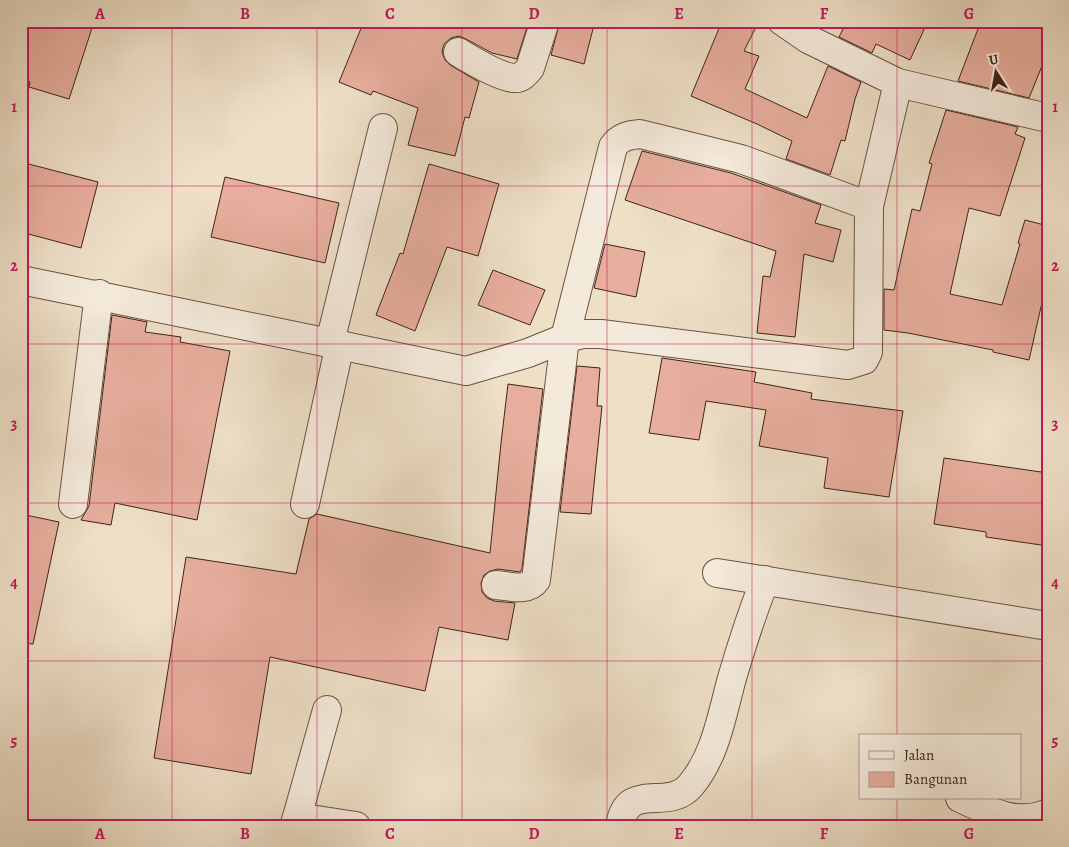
<svg xmlns="http://www.w3.org/2000/svg" width="1069" height="847" font-family="Alegreya,serif">
<style>
.building{fill:#e7ae9d;stroke:#402317}
.lines{fill:none;stroke-linecap:round;stroke-linejoin:round}
.minor-casing{stroke:#6c5243;stroke-width:30}
.minor{stroke:#f4eadb;stroke-width:28}
.grid{fill:none;stroke:#c2185b;stroke-width:1;stroke-opacity:0.55}
.neatline{fill:none;stroke:#c2185b;stroke-width:2}
.grid-label{font-size:16px;text-anchor:middle;font-weight:bold;fill:#c2185b}
</style>
<rect width="100%" height="100%" fill="#eedfc7"/>
<filter id="stains"><feTurbulence type="fractalNoise" baseFrequency=".004" numOctaves="4"/><feColorMatrix values="0 0 0 0 .2 0 0 0 0 .09 0 0 0 0 .02 0 0 0 .5 -.17"/></filter>
<radialGradient id="worn" r=".72"><stop offset=".6" stop-color="#630" stop-opacity="0"/><stop offset="1" stop-color="#630" stop-opacity=".3"/></radialGradient>
<g class="building">
<polygon points="21,21 58,21 92,28 69,99 29,87 30,82 21,80"/>
<polygon points="364,21 529,21 517,59 492,53 466,39 459,36 451,38 444,44 442,52 445,60 450,65 479,82 469,118 465,117 455,156 408,145 418,108 373,91 371,95 339,82"/>
<polygon points="560,21 595,21 584,64 551,55"/>
<polygon points="722,21 759,21 744,51 759,56 745,89 807,118 828,66 861,82 855,99 845,141 841,140 830,175 786,159 792,141 757,124 691,96"/>
<polygon points="826,21 928,21 910,60 876,44 872,53 839,37 843,29"/>
<polygon points="981,21 1048,21 1048,51 1029,98 958,81"/>
<polygon points="946,110 1018,127 1015,134 1025,138 1000,216 969,208 950,294 1002,305 1020,244 1018,243 1025,220 1048,226 1048,299 1043,298 1029,360 993,352 993,350 908,333 884,330 884,289 894,290 912,209 920,211 932,164 929,163"/>
<polygon points="642,151 731,173 821,205 815,223 841,230 833,262 804,254 795,337 757,333 763,276 770,277 776,251 625,200"/>
<polygon points="21,162 98,182 81,248 21,232"/>
<polygon points="429,164 499,184 478,256 447,247 415,331 376,315 400,253 403,254"/>
<polygon points="225,177 339,203 325,263 211,237"/>
<polygon points="605,244 645,252 636,297 594,288"/>
<polygon points="493,270 545,290 530,325 478,305"/>
<polygon points="112,315 147,322 145,332 181,337 180,342 230,351 197,520 115,503 111,525 81,520 89,506"/>
<polygon points="662,358 756,372 754,382 812,393 811,399 903,411 889,497 824,488 828,458 759,446 766,410 706,401 699,440 649,433"/>
<polygon points="577,366 600,368 597,406 602,406 591,514 560,512"/>
<polygon points="508,384 543,389 522,569 520,572 498,569 490,571 484,575 481,583 482,592 487,598 494,601 515,603 508,640 439,627 425,691 270,657 251,774 154,758 186,557 296,574 309,519 317,514 490,553 501,443"/>
<polygon points="944,458 1048,473 1048,546 986,537 986,532 934,524"/>
<polygon points="21,514 59,522 33,644 21,643"/>
</g>
<g class="lines">
<defs>
<g id="minor">
<path d="M458,52C471,60 500,77 514,78C521,79 526,73 530,68L545,21"/>
<polyline points="898,83 1048,118"/>
<polyline points="21,280 466,371 528,353 565,338 583,334 601,334 848,365 864,360 868,352 869,206"/>
<polyline points="330,342 383,128"/>
<polyline points="73,504 99,294"/>
<polyline points="305,504 340,344"/>
<polyline points="717,573 1048,626"/>
<path d="M496,585C508,586 528,592 536,580L565,338L613,147C619,137 629,135 640,134L741,159L869,206L898,83L808,39L782,21"/>
<path d="M960,798C988,811 1018,827 1048,813"/>
<polyline points="297,817 327,710"/>
<polyline points="294,826 297,817 356,826"/>
<path d="M620,826C627,779 668,813 691,785C716,755 722,714 732,678C742,644 752,613 765,580"/>
</g>
</defs>
<use href="#minor" class="minor-casing"/>
<use href="#minor" class="minor"/>
</g>
<path class="grid" d="M172,21V826M317,21V826M462,21V826M607,21V826M752,21V826M897,21V736M21,186H1048M21,344H1048M21,503H1048M21,661H1048M897,798V826"/>
<rect width="1069" height="847" fill="none" stroke="#eedfc7" stroke-width="55"/>
<rect x="859" y="734" width="162" height="65" fill="#f4eadb" stroke="#ac9a8d"/>
<rect x="869" y="751" width="25" height="8" fill="#f4eadb" stroke="#ac9a8d"/>
<text x="904" y="760" font-size="15" fill="#402317">Jalan</text>
<rect x="869" y="772" width="25" height="15" fill="#e7ae9d" stroke="#ac9a8d"/>
<text x="904" y="784" font-size="15" fill="#402317">Bangunan</text>
<g transform="translate(996 72) rotate(349)" stroke="#f4eadb" stroke-width="4" paint-order="stroke">
<path d="M0-4L9 19L0 12L-9 19Z" fill="#402317"/>
<text y="-8" font-size="14" font-weight="bold" text-anchor="middle" fill="#402317">U</text>
</g>
<rect x="28" y="28" width="1014" height="792" class="neatline"/>
<g class="grid-label">
<text x="100" y="19">A</text>
<text x="245" y="19">B</text>
<text x="390" y="19">C</text>
<text x="534" y="19">D</text>
<text x="679" y="19">E</text>
<text x="824" y="19">F</text>
<text x="969" y="19">G</text>
<text x="14" y="112">1</text>
<text x="1055" y="112">1</text>
<text x="14" y="271">2</text>
<text x="1055" y="271">2</text>
<text x="14" y="429">3</text>
<text x="1055" y="429">3</text>
<text x="14" y="588">4</text>
<text x="1055" y="588">4</text>
<text x="14" y="746">5</text>
<text x="1055" y="746">5</text>
<text x="100" y="839">A</text>
<text x="245" y="839">B</text>
<text x="390" y="839">C</text>
<text x="534" y="839">D</text>
<text x="679" y="839">E</text>
<text x="824" y="839">F</text>
<text x="969" y="839">G</text>
</g>
<rect width="100%" height="100%" filter="url(#stains)"/>
<rect width="100%" height="100%" fill="url(#worn)"/>
</svg>
